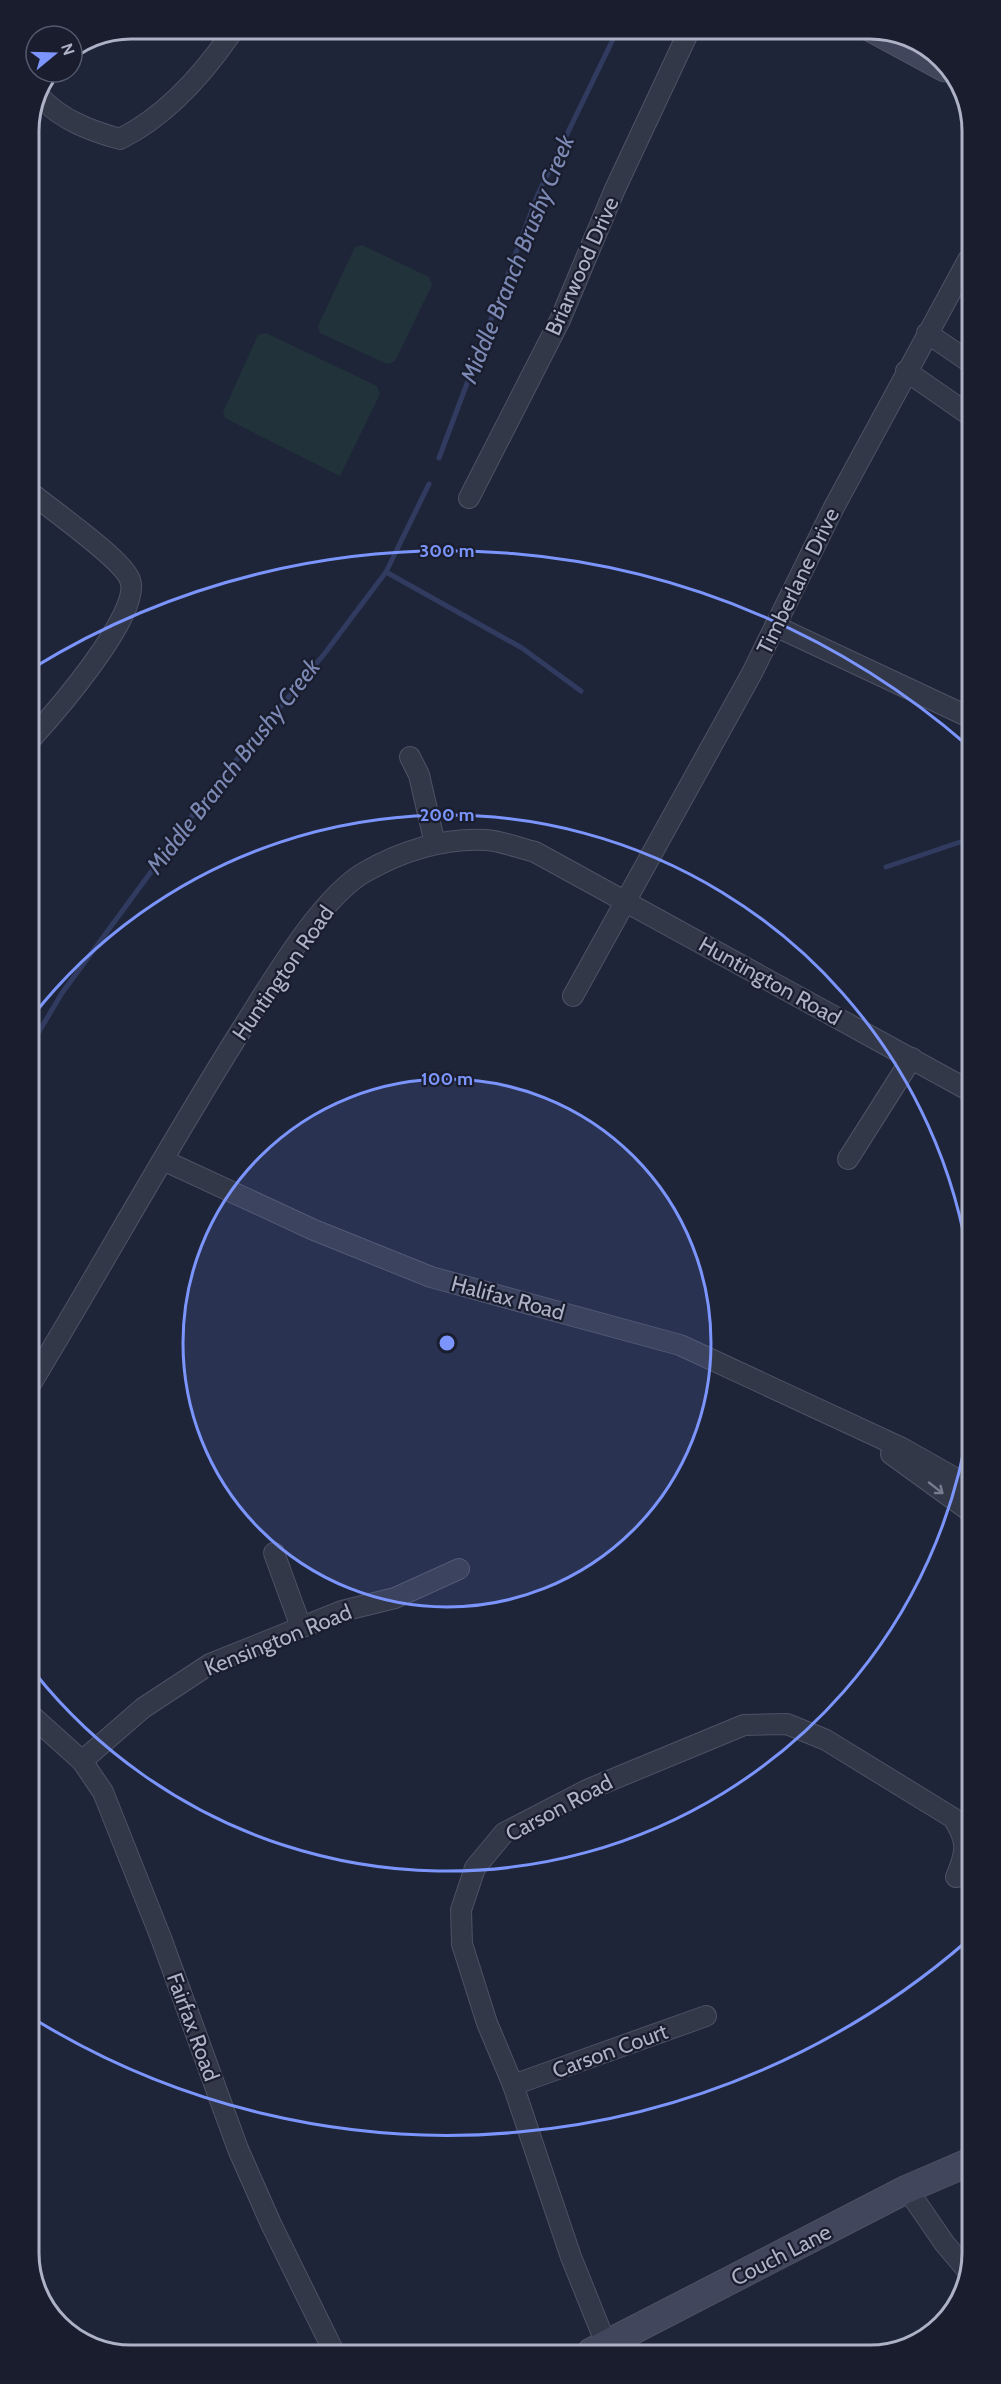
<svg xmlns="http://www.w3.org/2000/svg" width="1001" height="2384" font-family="Cabin,sans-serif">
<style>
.green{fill:#21323a}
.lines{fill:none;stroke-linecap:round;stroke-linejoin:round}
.stream{stroke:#303b5f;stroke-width:5}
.street-casing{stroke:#4d5264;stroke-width:22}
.secondary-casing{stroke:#4d5264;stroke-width:29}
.street{stroke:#333849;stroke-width:20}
.secondary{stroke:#41465d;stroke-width:27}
.oneway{stroke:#767b8e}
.ring{fill:none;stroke:#7b95fd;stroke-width:3}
.labels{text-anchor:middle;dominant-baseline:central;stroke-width:4.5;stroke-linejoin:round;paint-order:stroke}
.street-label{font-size:22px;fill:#adb2c6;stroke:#191d2e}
.water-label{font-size:24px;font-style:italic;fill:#7b89b4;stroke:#191d2e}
.rim{fill:none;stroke:#adb2c6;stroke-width:3}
.centre{fill:#7b95fd;stroke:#191d2e;stroke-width:3}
.ring-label{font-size:18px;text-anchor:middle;font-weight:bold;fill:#7b95fd;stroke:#191d2e;stroke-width:4.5;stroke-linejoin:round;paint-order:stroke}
</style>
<rect width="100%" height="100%" fill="#1f2539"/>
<g class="green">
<polygon points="362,245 429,277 432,285 395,361 387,364 320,333 318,326 355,247"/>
<polygon points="266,333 377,386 380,394 340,476 225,418 223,412 258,335"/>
</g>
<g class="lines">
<g class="stream">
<polyline points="439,458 538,194 617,31"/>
<polyline points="386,572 522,648 581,691"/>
<polyline points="886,867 969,839"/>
<polyline points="31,1045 62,993 209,793 325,653 386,572 429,484"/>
</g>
<defs>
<g id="street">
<path d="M41,98C62,120 91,131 120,139C166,116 201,77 230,35"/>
<polyline points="927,333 968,361"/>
<polyline points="906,371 968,414"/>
<path d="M30,492C50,509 123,559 130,580C143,612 54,714 30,740"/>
<polyline points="469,498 560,320 615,189 689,31"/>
<polyline points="775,626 969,717"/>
<polyline points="410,757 419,775 435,844"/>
<polyline points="573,996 752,673 833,509 968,260"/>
<polyline points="848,1159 912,1058"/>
<polyline points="163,1160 314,1230 431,1277 680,1345 902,1448 971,1487"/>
<path d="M32,1382C104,1263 171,1141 245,1024C273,980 321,897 365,872C402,851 444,838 486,840C502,841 519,848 535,852L970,1091"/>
<polyline points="891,1454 971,1512"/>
<polyline points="274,1553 301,1627"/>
<polyline points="32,1716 82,1761 103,1792 161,1938 238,2149 271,2224 335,2354"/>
<polyline points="82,1761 143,1708 210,1664 342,1611 395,1598 459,1569"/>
<polyline points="513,2085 706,2016"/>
<polyline points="907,2189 945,2244 967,2270"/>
<path d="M606,2344L571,2257L513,2085L487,2023L462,1944L461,1910L475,1868L504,1833L587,1790L744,1725L787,1724L826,1740L953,1818C968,1841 967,1851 956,1877"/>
</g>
<g id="secondary">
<polyline points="873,29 945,68"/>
<polyline points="591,2352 907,2189 972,2161"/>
</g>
</defs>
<use href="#street" class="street-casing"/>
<use href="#secondary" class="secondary-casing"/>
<use href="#street" class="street"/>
<use href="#secondary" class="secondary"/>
</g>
<defs><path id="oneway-shaft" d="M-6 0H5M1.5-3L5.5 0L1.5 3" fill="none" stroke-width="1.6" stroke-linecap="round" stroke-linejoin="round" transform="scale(1.5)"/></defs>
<use class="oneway" href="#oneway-shaft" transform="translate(936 1488) rotate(38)"/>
<circle cx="447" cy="1343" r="264" fill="#7b95fd" fill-opacity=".12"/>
<g class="ring">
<circle cx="447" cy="1343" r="264"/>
<path d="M970 1416A528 528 0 0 1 34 1672M31 1018A528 528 0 0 1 970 1270"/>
<path d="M967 1941A792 792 0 0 1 39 2022M33 668A792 792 0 0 1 967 745"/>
</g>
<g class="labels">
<g class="street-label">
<text transform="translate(582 266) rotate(-66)">Briarwood Drive</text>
<text transform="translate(798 581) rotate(-64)">Timberlane Drive</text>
<text transform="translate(283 973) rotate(-55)">Huntington Road</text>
<text transform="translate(770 981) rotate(29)">Huntington Road</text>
<text transform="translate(508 1298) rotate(15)">Halifax Road</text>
<text transform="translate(278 1640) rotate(-22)">Kensington Road</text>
<text transform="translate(559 1808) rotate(-28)">Carson Road</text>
<text transform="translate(193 2027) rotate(70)">Fairfax Road</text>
<text transform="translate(610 2051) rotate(-20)">Carson Court</text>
<text transform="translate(781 2255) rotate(-27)">Couch Lane</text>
</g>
<g class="water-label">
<text transform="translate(517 259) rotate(-68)">Middle Branch Brushy Creek</text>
<text transform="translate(233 766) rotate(-52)">Middle Branch Brushy Creek</text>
</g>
</g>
<path d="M0 0H1001V2384H0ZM131 39H870A92 92 0 0 1 962 131V2253A92 92 0 0 1 870 2345H131A92 92 0 0 1 39 2253V131A92 92 0 0 1 131 39Z" fill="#191d2e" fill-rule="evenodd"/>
<path class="rim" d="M131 39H870A92 92 0 0 1 962 131V2253A92 92 0 0 1 870 2345H131A92 92 0 0 1 39 2253V131A92 92 0 0 1 131 39Z"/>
<circle cx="447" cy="1343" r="9" class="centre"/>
<g class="ring-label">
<text x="447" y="557">300 m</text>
<text x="447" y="821">200 m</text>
<text x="447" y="1085">100 m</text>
</g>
<g transform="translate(54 54) rotate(71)"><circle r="28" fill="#191d2e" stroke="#54596b" stroke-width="1.5"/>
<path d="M0-4.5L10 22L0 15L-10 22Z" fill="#7b95fd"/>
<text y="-9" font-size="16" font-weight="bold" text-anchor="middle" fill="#adb2c6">N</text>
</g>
</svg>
